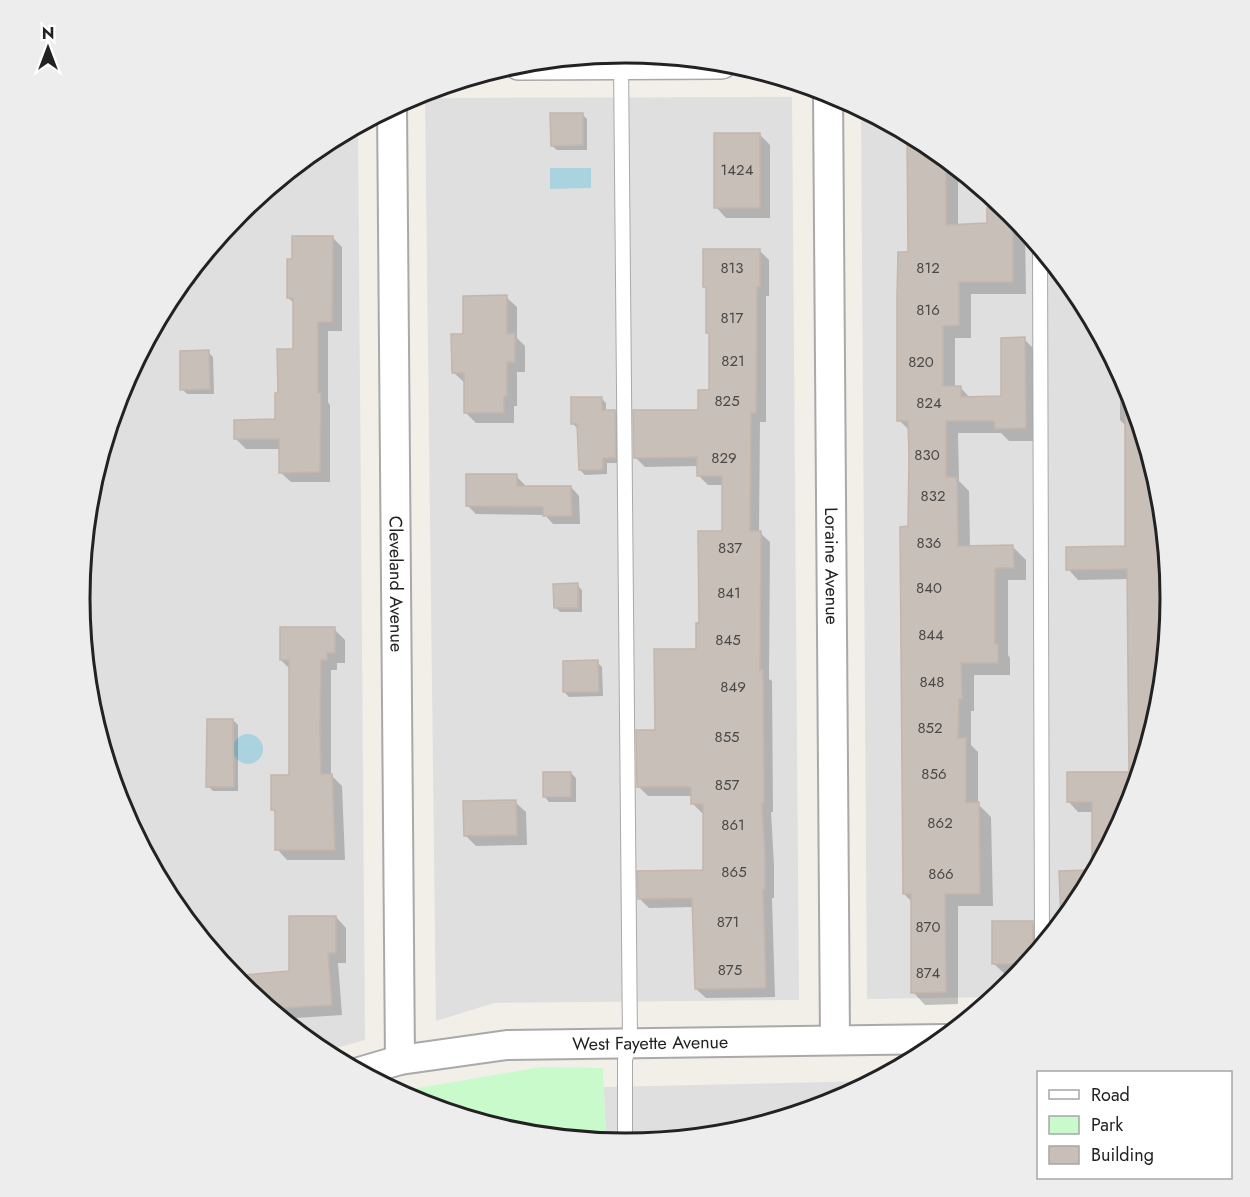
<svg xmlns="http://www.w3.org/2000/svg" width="1250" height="1197" font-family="Jost,sans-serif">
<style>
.residential{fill:#e0dfdf}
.park{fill:#c8facc}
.water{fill:#aad3df}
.shadow{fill:#0003}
.building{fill:#c7bfb8;stroke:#c4b6ab;stroke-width:1.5}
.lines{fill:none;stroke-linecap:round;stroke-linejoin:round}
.service-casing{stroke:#a9a9a9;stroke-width:16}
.minor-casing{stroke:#a9a9a9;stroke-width:32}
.tertiary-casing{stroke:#a9a9a9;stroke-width:36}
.service{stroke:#fff;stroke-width:14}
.minor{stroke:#fff;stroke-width:28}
.tertiary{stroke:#fff;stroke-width:33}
.labels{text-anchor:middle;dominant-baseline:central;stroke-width:6;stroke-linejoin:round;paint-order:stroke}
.number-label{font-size:15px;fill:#4b4948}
.street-label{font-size:18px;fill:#222;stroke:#fff}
.rim{fill:none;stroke:#222;stroke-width:3}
</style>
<rect width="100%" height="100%" fill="#f2efe9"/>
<g class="residential">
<polygon points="792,97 799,1000 494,1003 436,1021 425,98"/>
<polygon points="861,109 929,145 1011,213 1079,295 1130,390 1161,492 1171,599 1160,705 1129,808 1079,902 1011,985 996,997 867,999"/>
<polygon points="358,125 365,1040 322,1052 239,984 171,902 120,807 89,705 79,598 90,492 121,389 171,295 239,212 322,144"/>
<polygon points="874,1081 834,1103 731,1134 625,1144 606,1143 604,1087"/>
</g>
<polygon class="park" points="541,1067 603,1068 606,1143 518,1134 416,1103 395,1092"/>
<g class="water">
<polygon points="550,168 591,168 591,188 550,189"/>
<circle cx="248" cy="749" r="15"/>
</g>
<g class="shadow">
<polygon points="582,114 587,119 587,150 557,150 552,146"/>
<polygon points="907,133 929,145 958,169 958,226 989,225 989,209 1007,209 1025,230 1026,294 971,294 971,338 955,338 955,387 960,387 971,399 1002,398 1024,339 1037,352 1038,441 1009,441 1001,433 958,433 959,481 969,491 970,547 1013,547 1026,560 1026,580 1008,580 1008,655 1010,658 1010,675 974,675 974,711 971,711 971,745 978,752 978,804 991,817 993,906 958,906 958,1004 925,1005 913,992 912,902 904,894 910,431 899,420 909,254"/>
<polygon points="759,134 770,145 770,218 726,218 716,207"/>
<polygon points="332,237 342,247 342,331 328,331 328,402 330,405 330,482 291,482 280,472 280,449 246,449 236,439 276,421 279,395 295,350 295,304 288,298 294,260"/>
<polygon points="759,250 769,260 769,296 766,296 766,422 760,422 759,532 770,542 769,679 772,681 773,812 771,812 774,865 774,898 772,898 775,997 706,998 696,989 694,907 649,908 639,898 704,871 705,813 702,813 692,803 692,796 648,796 638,786 657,731 698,651 700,624 724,532 724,485 708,485 698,475 698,466 645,467 635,457 700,411 710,391 710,334 708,289 705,287"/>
<polygon points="194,267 195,284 180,284"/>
<polygon points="506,297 517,307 517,338 525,346 525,372 517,372 517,406 514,406 514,423 476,423 466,413 465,383 453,372 465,336"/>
<polygon points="208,352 213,357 214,394 187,394 182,389"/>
<polygon points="1120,388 1130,390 1161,492 1171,599 1160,705 1129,808 1093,875 1093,812 1078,812 1068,801 1130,774 1129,579 1078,580 1068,569 1126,548 1126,426 1120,420"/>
<polygon points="601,398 606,403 606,411 615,411 620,416 620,463 607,463 607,474 585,475 580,470 577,428 572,423"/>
<polygon points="516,476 525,485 525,487 571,487 579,496 580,524 553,524 545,515 476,514 467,505"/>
<polygon points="577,585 582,590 582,612 560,612 555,607"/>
<polygon points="334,629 345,640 345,663 337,663 337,670 331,670 331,775 342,786 345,860 287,860 277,849 276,813 273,810 291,776 290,669 281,660"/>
<polygon points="597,662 602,667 603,696 569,697 564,692"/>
<polygon points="88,692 96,701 97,729 89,705"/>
<polygon points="233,720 238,725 238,791 213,791 208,786"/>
<polygon points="111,754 116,759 117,782 113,782 105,755"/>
<polygon points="571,773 576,778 576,802 549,802 545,797"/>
<polygon points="515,802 526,812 527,845 476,846 465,835"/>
<polygon points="336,917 346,928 346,963 338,963 342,1015 281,1019 245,989 244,976 291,973"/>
<polygon points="1032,923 1043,934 1043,945 1019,974 1005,974 994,964"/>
</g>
<g class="building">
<polygon points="550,113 583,113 583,145 551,146"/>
<rect x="714" y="133" width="46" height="75"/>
<polygon points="907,133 929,145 946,159 946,225 987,223 987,208 1005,208 1013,215 1013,282 959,282 959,325 943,326 943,386 961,386 961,397 1001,396 1001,338 1025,337 1026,428 995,429 994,421 946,421 946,477 957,477 958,546 1013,545 1014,568 995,568 995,644 998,644 998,663 961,663 962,699 959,699 958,738 966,738 966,803 979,802 980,894 945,894 946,992 911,993 911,894 903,894 900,527 908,526 909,457 908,421 897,421 897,295 898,252 908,252"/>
<polygon points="292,236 333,236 332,322 318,322 318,393 321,393 320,472 279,473 279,439 234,439 234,420 275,419 275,393 278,393 277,349 293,349 293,298 287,298 287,259 292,259"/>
<polygon points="703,249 760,249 760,287 757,287 756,413 751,413 750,531 761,531 760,670 763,670 764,803 762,803 765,855 765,889 763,889 766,988 695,989 692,898 638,899 637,871 703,870 703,804 691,804 691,787 637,787 636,730 655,730 654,649 696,649 696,623 699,623 698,531 722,531 722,476 697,476 697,457 634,458 633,410 698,410 698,390 709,390 709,333 706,333 706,287 703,287"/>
<polygon points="507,295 507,334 515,333 515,362 507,362 507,396 504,396 504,413 464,413 464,373 452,373 451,334 463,334 463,296"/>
<polygon points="209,350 210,389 180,390 180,351"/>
<polygon points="1130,391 1161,492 1171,599 1160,705 1129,808 1079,902 1051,936 1051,921 1061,921 1059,871 1092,870 1092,802 1067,802 1067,772 1129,772 1127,569 1066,570 1066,547 1125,546 1125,392"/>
<polygon points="571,397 602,397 602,410 615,410 616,458 603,458 603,470 579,470 577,424 571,424"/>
<polygon points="466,474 517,474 517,486 571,486 572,516 543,516 543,507 466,506"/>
<polygon points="578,583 578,608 554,608 553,584"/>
<polygon points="280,627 335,627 335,653 327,653 327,660 321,660 320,729 321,774 332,774 335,850 275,850 275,810 271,810 271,775 289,775 289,660 280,660"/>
<polygon points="598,660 599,692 563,692 563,661"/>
<polygon points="207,719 233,719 234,787 206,787"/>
<rect x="543" y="772" width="28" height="25"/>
<polygon points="516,800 517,835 464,836 463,801"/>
<polygon points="289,916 336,916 336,953 328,953 332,1005 269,1009 239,984 232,976 289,971"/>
<polygon points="992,921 1033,921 1033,947 1036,954 1028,964 992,964"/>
</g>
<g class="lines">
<defs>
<g id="service">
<polyline points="621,62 630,1042 625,1060 625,1144"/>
<polyline points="1040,248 1042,947"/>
</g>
<g id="minor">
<path id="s1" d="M828,92L835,1040"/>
<path id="s2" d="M392,107L400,1060"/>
<path id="s3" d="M359,1072L400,1060L507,1045L945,1039"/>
</g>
<polyline id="tertiary" points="519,63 721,62"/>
</defs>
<use href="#service" class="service-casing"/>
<use href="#minor" class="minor-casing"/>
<use href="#tertiary" class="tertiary-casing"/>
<use href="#service" class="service"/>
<use href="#minor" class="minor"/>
<use href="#tertiary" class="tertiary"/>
</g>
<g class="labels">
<g class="number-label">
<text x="737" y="170">1424</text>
<text x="732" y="268">813</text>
<text x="928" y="268">812</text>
<text x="928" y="310">816</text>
<text x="732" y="318">817</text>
<text x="733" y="361">821</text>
<text x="921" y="362">820</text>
<text x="727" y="401">825</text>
<text x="929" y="403">824</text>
<text x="927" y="455">830</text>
<text x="724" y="458">829</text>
<text x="933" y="496">832</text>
<text x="929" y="543">836</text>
<text x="730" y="548">837</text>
<text x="929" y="588">840</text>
<text x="729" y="593">841</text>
<text x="931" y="635">844</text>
<text x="728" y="640">845</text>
<text x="932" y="682">848</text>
<text x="733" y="687">849</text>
<text x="930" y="728">852</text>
<text x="727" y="737">855</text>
<text x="934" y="774">856</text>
<text x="727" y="785">857</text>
<text x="940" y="823">862</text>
<text x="733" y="825">861</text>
<text x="734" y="872">865</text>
<text x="941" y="874">866</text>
<text x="728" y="922">871</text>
<text x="928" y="927">870</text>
<text x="730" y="970">875</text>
<text x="928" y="973">874</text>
</g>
<g class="street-label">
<text stroke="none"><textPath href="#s1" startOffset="474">Loraine Avenue</textPath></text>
<text stroke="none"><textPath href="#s2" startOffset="477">Cleveland Avenue</textPath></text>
<text stroke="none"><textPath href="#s3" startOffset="294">West Fayette Avenue</textPath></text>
</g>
</g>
<path d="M0 0H1250V1197H0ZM90 598a535 535 0 1 1 1070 0a535 535 0 1 1-1070 0Z" fill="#ededed" fill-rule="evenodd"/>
<path class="rim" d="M90 598a535 535 0 1 1 1070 0a535 535 0 1 1-1070 0Z"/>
<rect x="1037" y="1071" width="195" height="108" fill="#ffffff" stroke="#a7a7a7" stroke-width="1.5"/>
<rect x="1049" y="1090" width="30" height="9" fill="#ffffff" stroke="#a7a7a7" stroke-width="1.5"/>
<text x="1091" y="1101" font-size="18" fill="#222222">Road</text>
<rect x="1049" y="1116" width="30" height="18" fill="#c8facc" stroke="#a7a7a7" stroke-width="1.5"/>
<text x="1091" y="1131" font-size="18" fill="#222222">Park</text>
<rect x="1049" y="1146" width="30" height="18" fill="#c7bfb8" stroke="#a7a7a7" stroke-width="1.5"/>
<text x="1091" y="1161" font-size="18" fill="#222222">Building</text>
<g transform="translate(48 48)" stroke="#ffffff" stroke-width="4.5" paint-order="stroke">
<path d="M0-4.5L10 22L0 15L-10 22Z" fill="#222222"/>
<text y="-9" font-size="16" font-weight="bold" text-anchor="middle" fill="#222222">N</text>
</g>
</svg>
